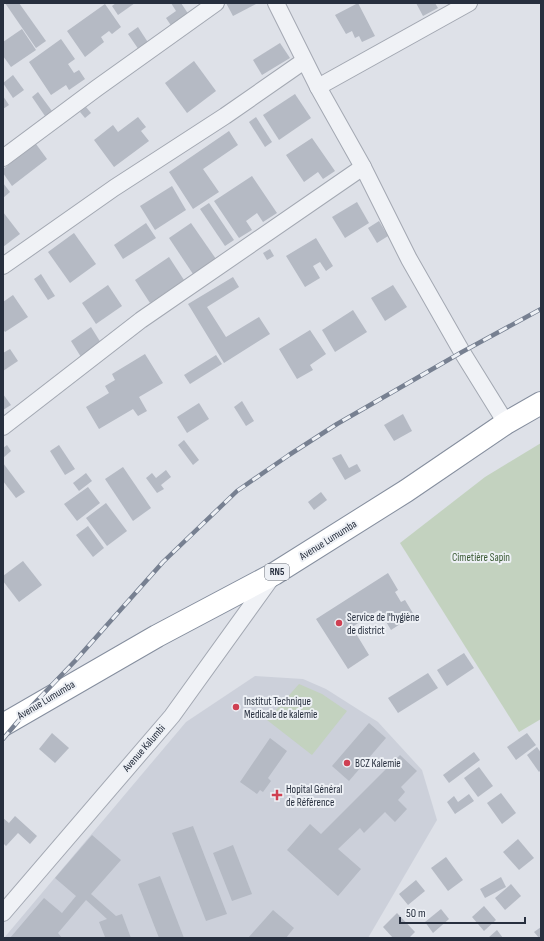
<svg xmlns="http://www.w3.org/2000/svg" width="544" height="941" font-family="'Sofia Sans Condensed',sans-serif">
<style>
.built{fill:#ccd0da}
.green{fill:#c3d2bf}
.building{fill:#b5bac4}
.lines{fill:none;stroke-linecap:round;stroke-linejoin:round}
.minor-casing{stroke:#a3a8b2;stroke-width:18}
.highway-casing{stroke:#858e9e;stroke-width:24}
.minor{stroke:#f0f2f6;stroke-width:16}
.highway{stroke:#fff;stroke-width:22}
.rail-casing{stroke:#778091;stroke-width:4.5}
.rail{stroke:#edf0f5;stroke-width:3;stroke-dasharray:9;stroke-linecap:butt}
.poi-dot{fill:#cf4052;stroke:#edf0f5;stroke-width:1.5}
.labels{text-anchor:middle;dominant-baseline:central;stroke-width:4;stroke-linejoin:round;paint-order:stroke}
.shield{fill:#edf0f5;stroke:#626975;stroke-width:1}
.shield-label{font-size:10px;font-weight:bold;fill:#272f3e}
.street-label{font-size:11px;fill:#272f3e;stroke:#edf0f5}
.park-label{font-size:11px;fill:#3a5a34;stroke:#edf0f5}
.poi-label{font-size:11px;fill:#272f3e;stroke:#edf0f5;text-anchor:start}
</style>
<rect width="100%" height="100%" fill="#dee1e8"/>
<polygon class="built" points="255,676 303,679 326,689 378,722 422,770 437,820 368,938 4,938 186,722"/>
<g class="green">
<polygon points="541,443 541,719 519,732 400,543 485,477"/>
<polygon points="299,684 322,694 347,711 312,755 267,720"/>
</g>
<g class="building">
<polygon points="5,3 19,3 46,41 36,48"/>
<polygon points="116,3 135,3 118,15 112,6"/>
<polygon points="171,3 181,3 189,15 172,27 166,18 176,11"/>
<polygon points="226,3 258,3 233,16"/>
<polygon points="358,3 375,36 362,42 359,36 355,38 352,31 346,34 335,15"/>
<polygon points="416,3 435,3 438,8 423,16"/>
<polygon points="105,4 121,27 112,34 109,31 101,37 104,42 85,57 67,31"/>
<polygon points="138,27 149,44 139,50 128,34"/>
<polygon points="22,29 36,50 11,67 3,56 3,42"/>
<polygon points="61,39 75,59 68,64 74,73 79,70 85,79 69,90 66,85 51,95 29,62"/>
<polygon points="280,43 290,58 262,75 253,60"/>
<polygon points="194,61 216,91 187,113 165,83"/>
<polygon points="13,75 24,90 13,98 3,83"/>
<polygon points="38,92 52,111 45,116 32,97"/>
<polygon points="295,94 311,118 279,140 263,115"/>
<polygon points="3,96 9,105 3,109"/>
<polygon points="86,107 91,113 85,118 80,112"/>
<polygon points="138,117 146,127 141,131 149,141 114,167 94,140 113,125 118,132"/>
<polygon points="256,117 272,142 265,147 249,122"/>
<polygon points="229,131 238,145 203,169 219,192 193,209 169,172"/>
<polygon points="312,138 335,171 323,179 318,172 304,182 286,155"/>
<polygon points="36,144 47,159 12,186 3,173 3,169"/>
<polygon points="252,176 277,213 263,222 257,213 246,221 252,230 239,238 214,201"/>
<polygon points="3,183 10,192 3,198"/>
<polygon points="172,186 186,210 155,230 140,206"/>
<polygon points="357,202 369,223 345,238 332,217"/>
<polygon points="209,203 234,240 225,246 200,209"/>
<polygon points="3,212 20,234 3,247"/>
<polygon points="379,221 388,236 377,243 368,228"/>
<polygon points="146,223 156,238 123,259 114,245"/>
<polygon points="191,223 216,259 193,274 169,238"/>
<polygon points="74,233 96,264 70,283 48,252"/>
<polygon points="316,238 333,266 326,271 320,262 313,266 320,278 305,287 286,256"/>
<polygon points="270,249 274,256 267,260 263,253"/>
<polygon points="169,257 184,280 150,303 135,280"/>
<polygon points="41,274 55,296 48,300 34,279"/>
<polygon points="233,277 239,287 207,307 226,337 259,317 270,334 224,363 188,304"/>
<polygon points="108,285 122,306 96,324 82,303"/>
<polygon points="393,285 407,307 385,321 371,298"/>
<polygon points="13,295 28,317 5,332 3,329 3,302"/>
<polygon points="353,310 367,332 335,352 322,330"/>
<polygon points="91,327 101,343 81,357 71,341"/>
<polygon points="310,330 326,354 310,365 313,370 297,379 279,349"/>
<polygon points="10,349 18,361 3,371 3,353"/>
<polygon points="145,354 163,383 139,397 147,411 138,416 133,409 99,429 86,407 109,393 105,386 115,380 112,374"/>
<polygon points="216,355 222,364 190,384 184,375"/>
<polygon points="3,394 11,405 3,410"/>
<polygon points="242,401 254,421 246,426 234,407"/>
<polygon points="199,403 209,419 187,433 177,417"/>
<polygon points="403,414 412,431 394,441 384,425"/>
<polygon points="184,440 199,460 193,465 178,445"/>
<polygon points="7,445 11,451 3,458 3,448"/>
<polygon points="59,445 75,469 65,475 50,451"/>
<polygon points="341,454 349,468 357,464 361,471 345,480 332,458"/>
<polygon points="3,463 25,492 16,498 3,481"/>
<polygon points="123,467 151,508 133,521 105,479"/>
<polygon points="166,470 171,477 161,485 164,489 157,493 146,478 152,473 156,478"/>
<polygon points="86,473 92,481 79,491 73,483"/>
<polygon points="88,487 100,503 77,521 64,504"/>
<polygon points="321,492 327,500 314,510 308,502"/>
<polygon points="106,503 127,531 107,546 86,518"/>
<polygon points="88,526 104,548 93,557 76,535"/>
<polygon points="23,561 42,585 19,602 3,581 3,576"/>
<polygon points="388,573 398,590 395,592 401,602 405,600 414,615 391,630 379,610 352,627 369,655 348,669 316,619"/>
<polygon points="464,653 474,668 447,686 437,670"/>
<polygon points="428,673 438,688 398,713 388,698"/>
<polygon points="369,723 386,738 349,781 332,766"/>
<polygon points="52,733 69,748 55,763 39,749"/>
<polygon points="527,733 536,745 516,760 507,747"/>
<polygon points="270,738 287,751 268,778 271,781 263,792 260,790 257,794 240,782"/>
<polygon points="537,747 541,753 541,770 539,772 527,755"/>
<polygon points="474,752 480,760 449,783 443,775"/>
<polygon points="400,755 417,771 401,787 405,792 398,800 407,809 395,822 385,812 364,833 360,828 338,849 361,869 338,896 287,850 310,824 321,834"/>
<polygon points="479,767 493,786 478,797 464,778"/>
<polygon points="501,793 516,813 502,824 487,803"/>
<polygon points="469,794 474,801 455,814 447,802 454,796 458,802"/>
<polygon points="15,816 37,836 30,844 18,833 6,846 3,843 3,818 9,823"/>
<polygon points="193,826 227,914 206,921 172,833"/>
<polygon points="92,835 121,860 91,894 116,916 122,914 131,938 102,938 105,937 99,922 107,919 86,900 58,933 62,938 10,938 44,898 62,913 76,896 55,878"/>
<polygon points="518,839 534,858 519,870 503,852"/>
<polygon points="233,845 252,894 232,901 213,853"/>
<polygon points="446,857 463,880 448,891 431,868"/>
<polygon points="160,876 184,938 159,938 138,884"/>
<polygon points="501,877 506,887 485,898 480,889"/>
<polygon points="416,880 425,891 408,905 399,894"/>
<polygon points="511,884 521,896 505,910 495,898"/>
<polygon points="484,906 496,920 484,931 472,917"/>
<polygon points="441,909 449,919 433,933 425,922"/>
<polygon points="273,910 294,928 286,938 248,938"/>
<polygon points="397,913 415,932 409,938 393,938 383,927"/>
<polygon points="541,927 541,938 539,938 534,932"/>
<polygon points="497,930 503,938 488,938"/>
</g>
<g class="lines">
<defs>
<g id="minor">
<polyline points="276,3 318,87 363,167 409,259 462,352 506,423"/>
<polyline points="318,87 469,3"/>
<polyline points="3,158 97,88 216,3"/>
<polyline points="3,266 114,188 225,116 304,61"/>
<polyline points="3,427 141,320 363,167"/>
<polyline points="3,913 172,716 272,577"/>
</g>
<polyline id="highway" points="3,725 157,636 274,574 406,491 506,423 541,403"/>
</defs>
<use href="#minor" class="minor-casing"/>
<use href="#highway" class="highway-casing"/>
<use href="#minor" class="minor"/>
<use href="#highway" class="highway"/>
<defs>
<polyline id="rail" points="3,739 25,713 75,661 163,562 237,491 289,455 337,424 462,352 541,309"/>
</defs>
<use href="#rail" class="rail-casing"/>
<use href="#rail" class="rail"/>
</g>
<g class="poi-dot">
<circle cx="339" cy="623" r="4"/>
<circle cx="236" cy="707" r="4"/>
<circle cx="347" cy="763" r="4"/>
<path d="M275 789h4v4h4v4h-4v4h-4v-4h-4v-4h4z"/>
</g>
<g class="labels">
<rect class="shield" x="265" y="564" width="24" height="16" rx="3"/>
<g class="shield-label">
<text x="277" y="572">RN5</text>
</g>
<g class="street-label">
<text transform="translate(328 540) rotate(-32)">Avenue Lumumba</text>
<text transform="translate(46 700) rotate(-31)">Avenue Lumumba</text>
<text transform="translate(144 748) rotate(-49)">Avenue Kalumbi</text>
</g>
<g class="park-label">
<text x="481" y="557">Cimetière Sapin</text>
</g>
<g class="poi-label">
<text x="347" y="617">Service de l'hygiène<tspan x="347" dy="13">de district</tspan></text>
<text x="244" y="701">Institut Technique<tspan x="244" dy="13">Medicale de kalemie</tspan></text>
<text x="355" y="763">BCZ Kalemie</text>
<text x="286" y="789">Hopital Général<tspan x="286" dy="13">de Référence</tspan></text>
</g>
</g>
<rect width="544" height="941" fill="none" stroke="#272f3e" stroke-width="8"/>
<path d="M400 917v6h125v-6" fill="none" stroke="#272f3e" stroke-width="2"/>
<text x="406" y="917" font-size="12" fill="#272f3e" stroke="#edf0f5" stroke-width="3" paint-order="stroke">50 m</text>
</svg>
